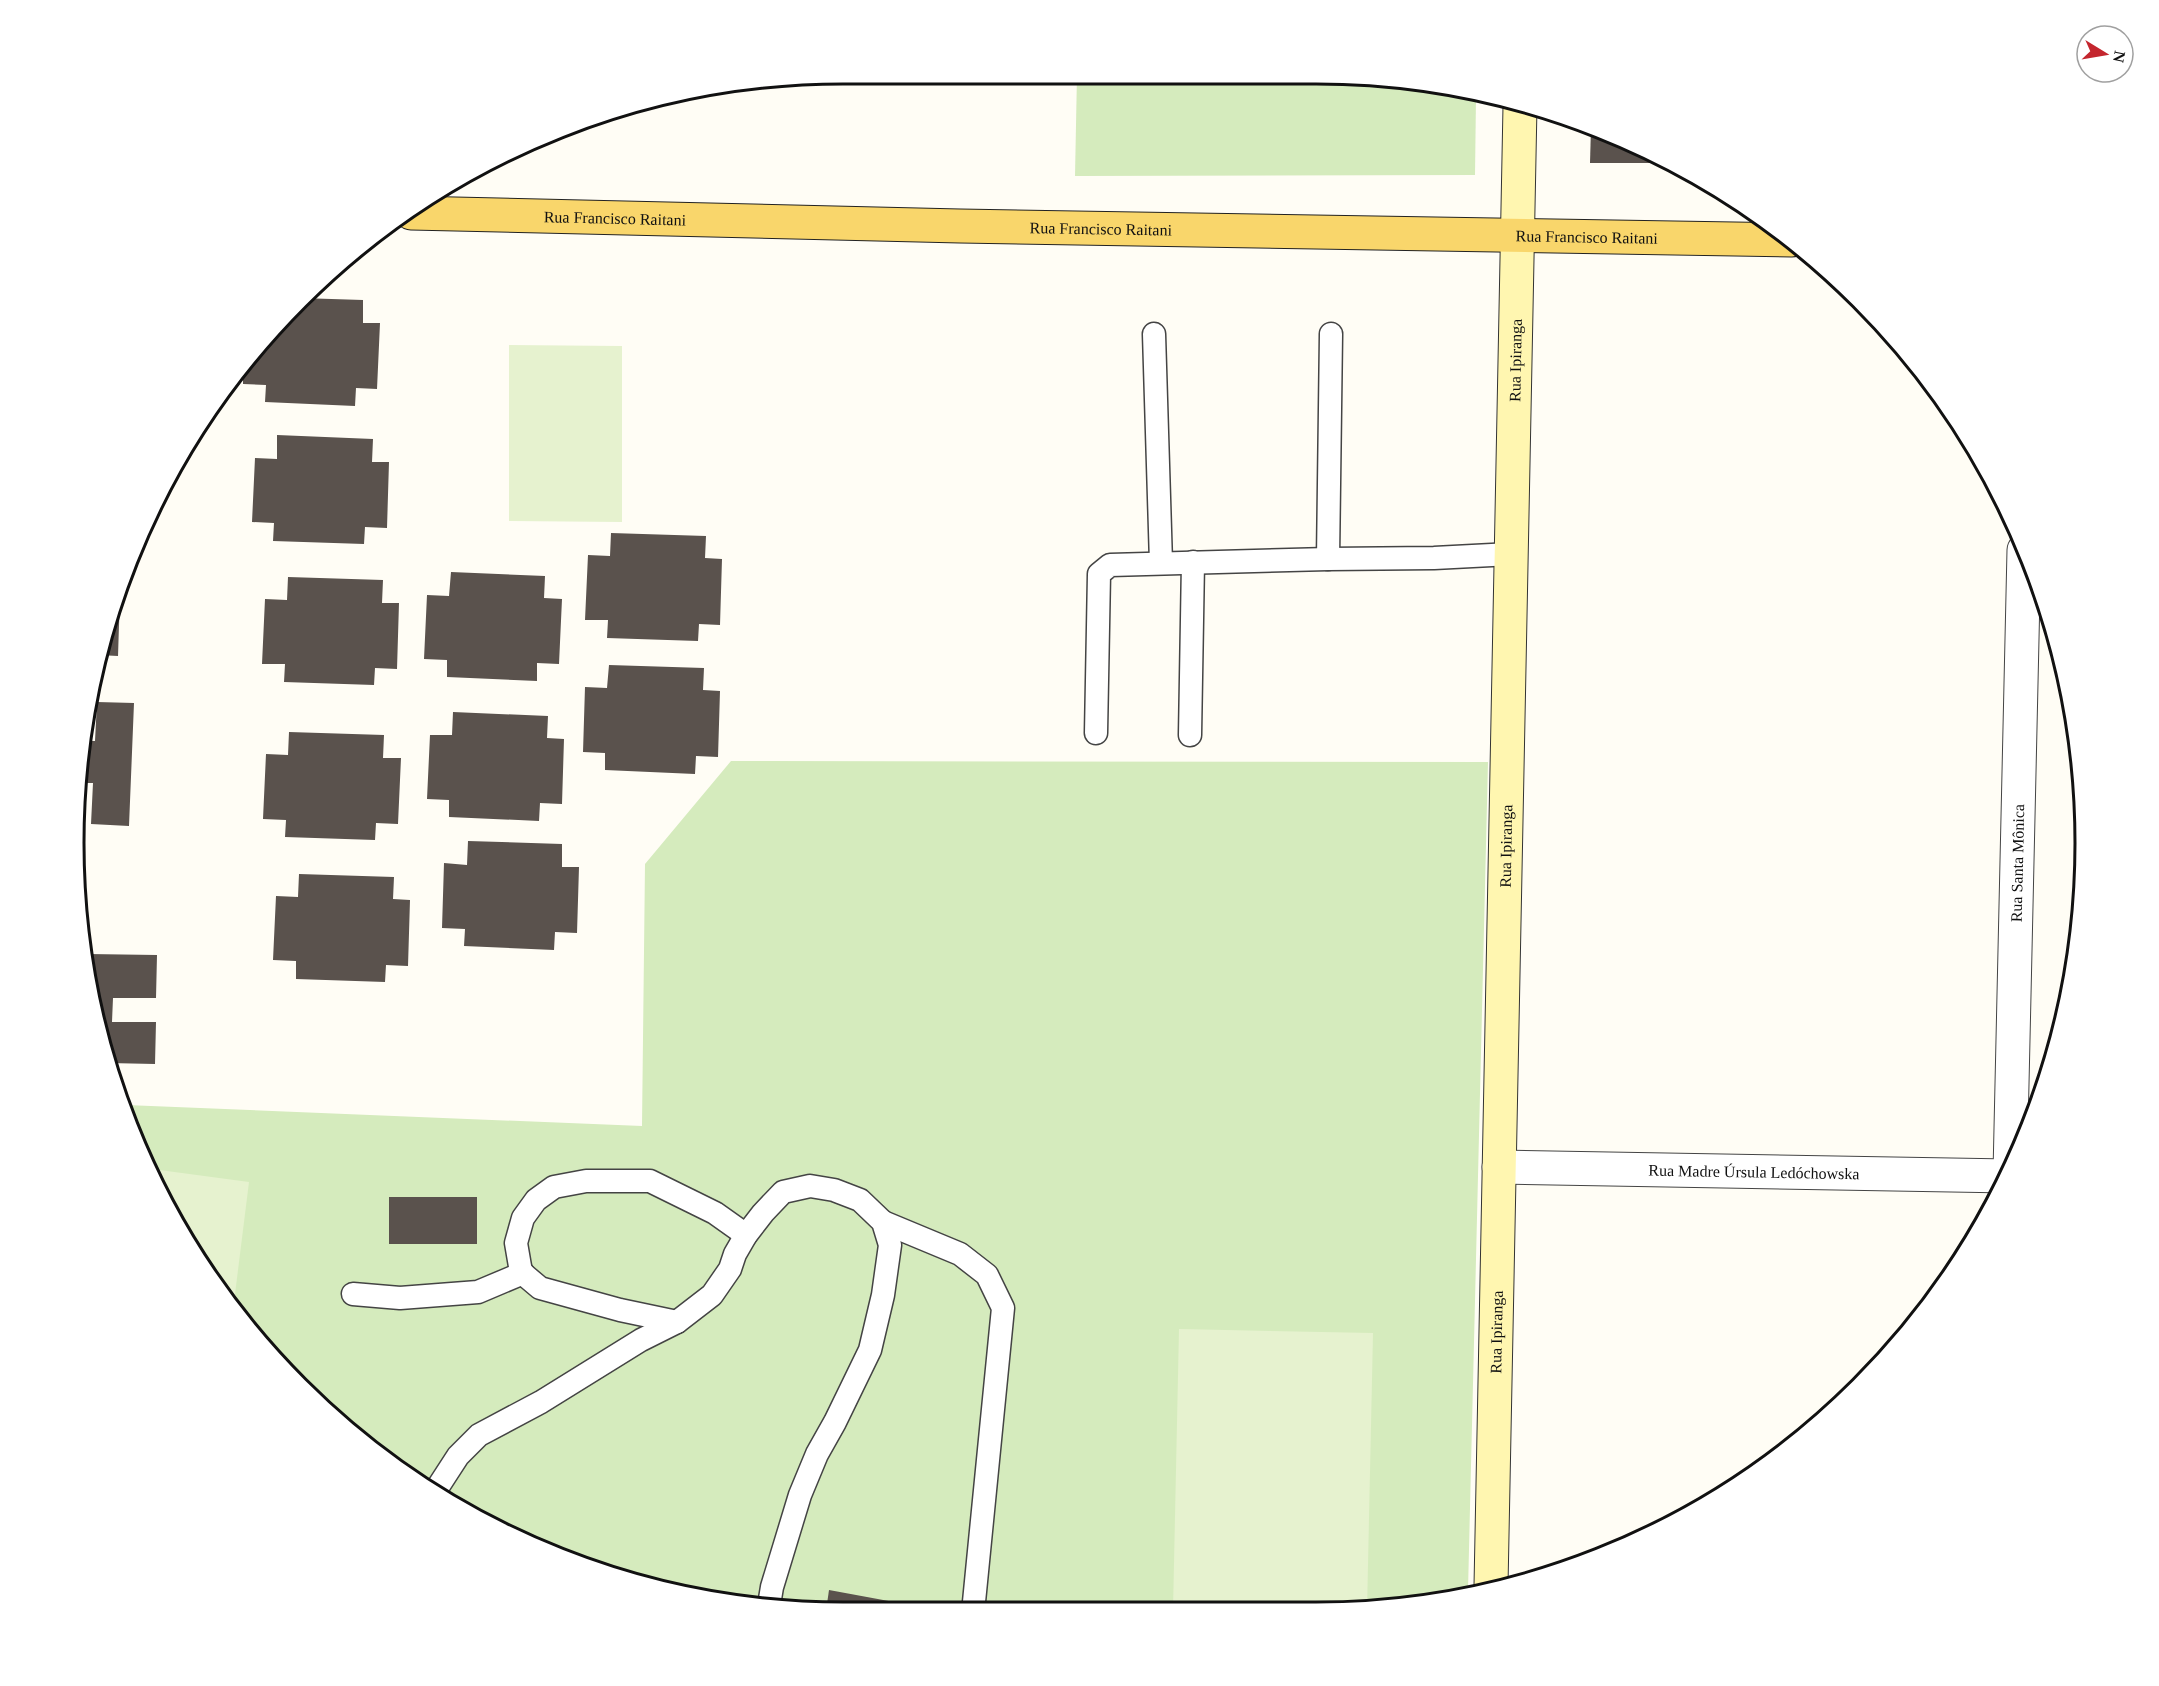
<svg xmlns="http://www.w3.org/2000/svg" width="2159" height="1686" font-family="'Times New Roman',serif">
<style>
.green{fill:#d5ebbd}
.pitch{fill:#e6f2cf}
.building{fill:#5a524d}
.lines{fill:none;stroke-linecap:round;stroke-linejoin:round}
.lane-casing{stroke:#444;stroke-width:25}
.street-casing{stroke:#444;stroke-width:35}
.secondary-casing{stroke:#333;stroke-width:35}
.primary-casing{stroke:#222;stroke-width:35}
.lane{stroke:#fff;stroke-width:22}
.street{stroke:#fff;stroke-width:33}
.secondary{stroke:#fff6b0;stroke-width:33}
.primary{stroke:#f9d66b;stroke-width:33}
.labels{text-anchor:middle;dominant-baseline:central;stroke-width:6;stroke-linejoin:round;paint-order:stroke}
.street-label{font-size:16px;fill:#111;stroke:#fff}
.rim{fill:none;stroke:#111;stroke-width:3}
</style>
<rect width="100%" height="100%" fill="#fffdf5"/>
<g class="green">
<polygon points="1077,74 1366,75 1476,97 1475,175 1075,176"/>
<polygon points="731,761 1488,762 1468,1591 1367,1611 843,1612 693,1598 548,1554 415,1483 299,1387 177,1228 126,1105 642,1126 645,864"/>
</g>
<g class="pitch">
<polygon points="509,345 622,346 622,522 509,521"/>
<polygon points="152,1169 249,1182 234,1302 177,1228"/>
<polygon points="1179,1329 1373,1333 1367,1611 1173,1611"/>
</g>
<g class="building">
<polygon points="1591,127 1652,154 1652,163 1590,163"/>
<polygon points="300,298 363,300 363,323 380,323 377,389 356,388 355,406 265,402 266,385 243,384 243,372"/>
<polygon points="277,435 373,439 372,462 389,462 387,528 365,527 364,544 273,541 274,523 252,522 255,458 277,459"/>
<polygon points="611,533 706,536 705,558 722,559 720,625 699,624 698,641 607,638 608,620 585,620 588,555 610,556"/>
<polygon points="451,572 545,576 544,598 562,599 559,664 537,663 537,681 447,677 447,660 424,659 427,595 449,596"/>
<polygon points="288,577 383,580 382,603 399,603 397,669 375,668 374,685 284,682 285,664 262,664 265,599 287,600"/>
<polygon points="120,594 118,656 98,655 100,644"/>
<polygon points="609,665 704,668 703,690 720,691 718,757 696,756 695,774 605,770 605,753 583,752 585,687 607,688"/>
<polygon points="97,702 134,703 129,826 91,824 93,783 81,783 87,741 95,741"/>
<polygon points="453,712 548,716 547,738 564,739 562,804 540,803 539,821 449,817 449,800 427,799 430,735 452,735"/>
<polygon points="289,732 384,735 383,758 401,758 398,824 376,823 375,840 285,837 286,820 263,819 266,754 288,755"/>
<polygon points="468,841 562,844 562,867 579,867 577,933 555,932 554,950 464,946 465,929 442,928 444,863 467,865"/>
<polygon points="299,874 394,877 393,899 410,900 408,966 386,965 385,982 296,979 296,961 273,960 276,896 298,897"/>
<polygon points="88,954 157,955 156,998 113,998 112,1022 156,1022 155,1064 108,1063 100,1042"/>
<rect x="389" y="1197" width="88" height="47"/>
<polygon points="829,1590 894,1602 892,1612 826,1611"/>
</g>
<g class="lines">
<defs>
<g id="lane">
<polyline points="1154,334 1161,563"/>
<polyline points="1328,559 1331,334"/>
<polyline points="1096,733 1099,574 1110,565 1328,559 1434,558 1511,554"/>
<polyline points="1190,735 1193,562"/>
<polyline points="883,1222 960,1254 987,1275 1003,1308 973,1612"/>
<polyline points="353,1294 400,1298 478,1292 523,1273"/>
<polyline points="677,1322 620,1310 540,1288 521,1272 516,1243 523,1218 536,1200 554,1187 586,1181 650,1181 715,1213 746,1235"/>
<polyline points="434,1493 458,1456 479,1435 541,1402 641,1340 677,1322 712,1295 730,1269 735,1254 746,1235 763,1213 783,1192 810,1186 834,1190 860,1200 883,1222 890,1245 883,1295 870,1350 835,1422 817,1454 800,1495 772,1587 769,1605"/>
</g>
<g id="street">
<path id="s1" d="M1499,1167L2009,1176"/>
<path id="s2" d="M2010,1173L2024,550"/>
</g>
<g id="secondary">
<path id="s3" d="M1491,1586L1520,106"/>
</g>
<g id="primary">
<path id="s4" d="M411,213L960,226L1792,240"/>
</g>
</defs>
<use href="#lane" class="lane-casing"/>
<use href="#street" class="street-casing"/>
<use href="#secondary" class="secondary-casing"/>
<use href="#primary" class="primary-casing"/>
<use href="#lane" class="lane"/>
<use href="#street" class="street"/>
<use href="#secondary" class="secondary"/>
<use href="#primary" class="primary"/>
</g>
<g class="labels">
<g class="street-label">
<text stroke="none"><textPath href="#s4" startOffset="204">Rua Francisco Raitani</textPath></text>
<text stroke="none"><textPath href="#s4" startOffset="690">Rua Francisco Raitani</textPath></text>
<text stroke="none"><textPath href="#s4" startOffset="1176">Rua Francisco Raitani</textPath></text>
<text stroke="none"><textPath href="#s3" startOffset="1226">Rua Ipiranga</textPath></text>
<text stroke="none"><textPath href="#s3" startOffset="740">Rua Ipiranga</textPath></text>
<text stroke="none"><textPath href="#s2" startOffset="310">Rua Santa Mônica</textPath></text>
<text stroke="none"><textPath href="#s1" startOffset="255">Rua Madre Úrsula Ledóchowska</textPath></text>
<text stroke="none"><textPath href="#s3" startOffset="254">Rua Ipiranga</textPath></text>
</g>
</g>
<path d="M0 0H2159V1686H0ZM843 84H1316A759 759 0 0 1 2075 843V843A759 759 0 0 1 1316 1602H843A759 759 0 0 1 84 843V843A759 759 0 0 1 843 84Z" fill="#fff" fill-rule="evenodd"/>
<path class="rim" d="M843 84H1316A759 759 0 0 1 2075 843V843A759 759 0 0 1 1316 1602H843A759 759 0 0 1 84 843V843A759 759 0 0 1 843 84Z"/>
<g transform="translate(2105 54) rotate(101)"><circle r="28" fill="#ffffff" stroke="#a0a0a0" stroke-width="1.5"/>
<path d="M0-4.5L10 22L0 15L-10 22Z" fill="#c4262e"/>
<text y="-9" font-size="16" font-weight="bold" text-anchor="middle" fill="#111111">N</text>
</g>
</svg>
